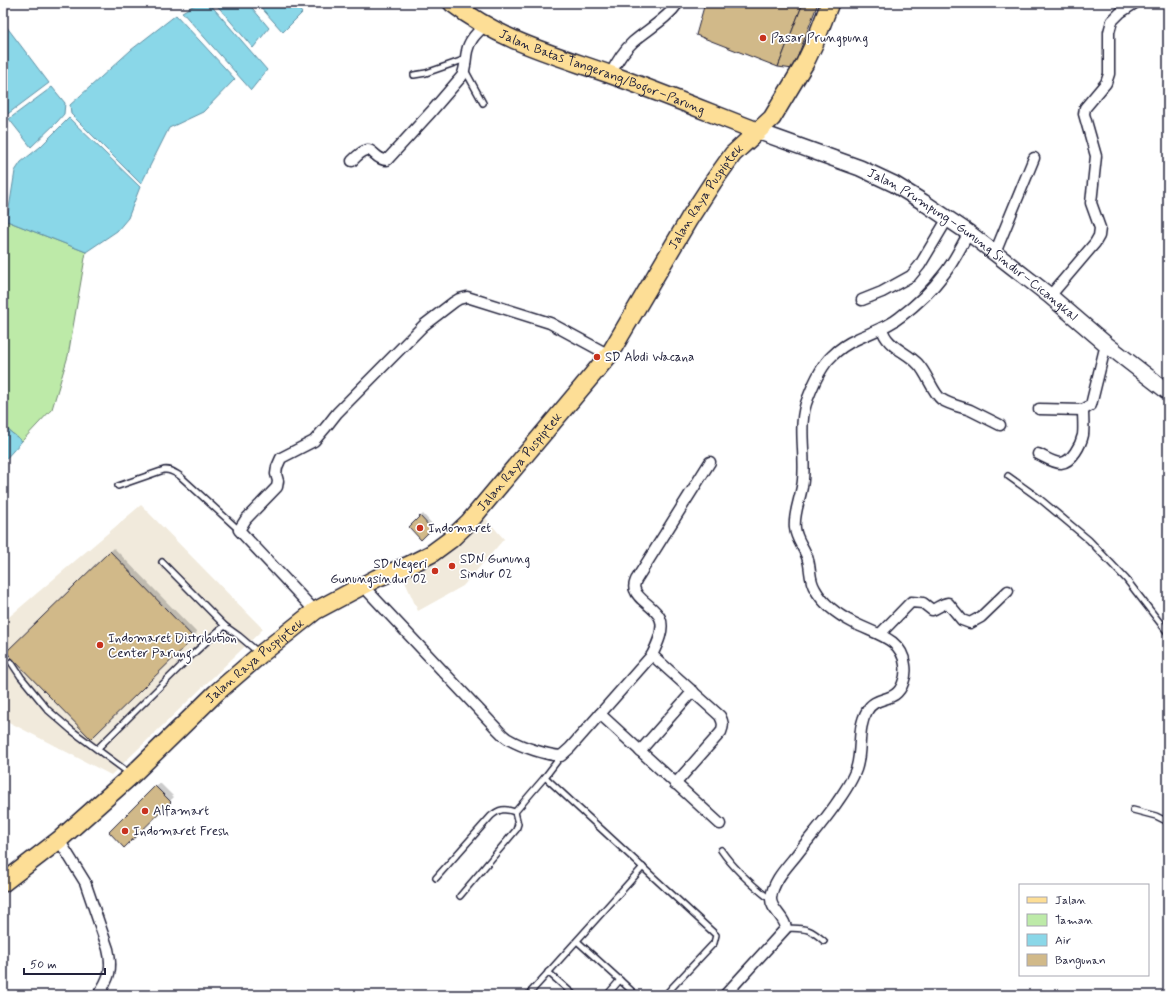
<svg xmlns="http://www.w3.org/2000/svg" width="1171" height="998" font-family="Mynerve,sans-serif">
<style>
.built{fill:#f1eadc}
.green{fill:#bdeaa8;stroke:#708672}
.water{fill:#8ad7e8;stroke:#608fa3}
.shadow{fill:#0003}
.building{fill:#d1b989;stroke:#22223b}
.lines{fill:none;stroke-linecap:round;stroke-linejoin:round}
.lane-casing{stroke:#22223b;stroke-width:8}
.street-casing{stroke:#22223b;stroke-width:13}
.secondary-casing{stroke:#22223b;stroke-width:18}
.primary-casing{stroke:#22223b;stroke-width:20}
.lane{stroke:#fff;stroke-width:5}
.street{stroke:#fff;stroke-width:10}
.secondary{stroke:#fff;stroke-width:15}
.primary{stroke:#fdde96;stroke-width:17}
.poi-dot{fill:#c8321e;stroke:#fff;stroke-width:1.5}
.labels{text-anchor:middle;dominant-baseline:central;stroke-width:3.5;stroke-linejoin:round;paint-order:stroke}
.poi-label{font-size:13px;fill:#22223b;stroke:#fff;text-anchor:start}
.street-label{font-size:13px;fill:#22223b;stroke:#fff}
</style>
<rect width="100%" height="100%" fill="#fff"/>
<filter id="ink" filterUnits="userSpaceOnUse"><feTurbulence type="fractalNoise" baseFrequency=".025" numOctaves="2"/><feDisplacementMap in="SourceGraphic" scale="8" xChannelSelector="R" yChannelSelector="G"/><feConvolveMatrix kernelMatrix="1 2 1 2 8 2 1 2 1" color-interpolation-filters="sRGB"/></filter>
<g filter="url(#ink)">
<g class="built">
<polygon points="141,505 263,629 111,775 3,719 3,622"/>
<polygon points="482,514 504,539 463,586 418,611 402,575 444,556"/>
</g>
<polygon class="green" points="7,221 86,252 68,356 52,409 22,441 3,426 3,247"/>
<g class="water">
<polygon points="198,3 209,3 267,70 251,90 182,12"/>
<polygon points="215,3 248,3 269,28 253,48"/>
<polygon points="257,3 294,3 302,13 283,32"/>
<polygon points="176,15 235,79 203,112 169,128 141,184 71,114 70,105 131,50"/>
<polygon points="3,22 49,83 5,116 3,114"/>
<polygon points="52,87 65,103 64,114 57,122 31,147 9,119"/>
<polygon points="69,118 140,187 128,218 117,231 86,252 7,221 15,171 21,162 40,147"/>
<polygon points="3,426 22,441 3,462"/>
</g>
<g class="shadow">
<polygon points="423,514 434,526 421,538 410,527"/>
<polygon points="114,548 197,633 91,737 8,652"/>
<polygon points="160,783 174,797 124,846 110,832"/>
</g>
<g class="building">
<polygon points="705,3 803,3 778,67 696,35"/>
<polygon points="803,3 818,3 793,69 778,67"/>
<polygon points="420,516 432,529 421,540 409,527"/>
<polygon points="110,551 194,638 91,739 6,652"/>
<polygon points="155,786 171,802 124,848 109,832"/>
</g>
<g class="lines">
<defs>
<g id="lane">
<polyline points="465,70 483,103"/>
<polyline points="414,75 426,73 466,59"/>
<polyline points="1008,476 1040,499 1089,540 1126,579 1168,633"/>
<path d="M118,486L164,470C171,469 175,473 180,476L239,530"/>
<polyline points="162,562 225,626"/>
<polyline points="11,662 21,677 48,710 71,730 129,773"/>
<polyline points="97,749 190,657 217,632 225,626 239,636 259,653"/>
<polyline points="545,777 716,935 714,943 665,995"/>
<polyline points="1133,810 1156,816 1168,822"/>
<path d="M721,850C734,869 752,885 771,900"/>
<path d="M436,878L491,816C499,809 505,808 515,812"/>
<polyline points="460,896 516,830 518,824 515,812 545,777 561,756"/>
<path d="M786,928C806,929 808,927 824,941"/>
<polyline points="577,941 620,980"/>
<polyline points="548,972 574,995"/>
<polyline points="528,995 643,867"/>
<polyline points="607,995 620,980 636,995"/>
</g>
<g id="street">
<path d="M610,75C616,63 623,51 633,42C648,29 667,19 678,3"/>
<path d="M352,161C375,137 370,160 387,160L431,112L462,76C466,68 465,60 467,51C469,40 477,33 485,25"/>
<polyline points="995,253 1034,158"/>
<polyline points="1050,296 1095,243 1099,236 1100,228 1091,203 1096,156 1084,114 1085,108 1106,83 1109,74 1109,32 1112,21 1121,12 1135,3"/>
<polyline points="862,300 882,292 911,276 920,265 948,218"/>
<path d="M882,328C886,347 906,351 918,364C927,373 933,393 941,399C950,405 961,407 970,410C980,415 990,420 1000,425"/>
<polyline points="1039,409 1083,410 1091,405 1106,344"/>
<path d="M1038,454C1045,457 1053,463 1061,463C1072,462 1081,444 1083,435C1084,427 1083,418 1083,410"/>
<path d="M363,586L498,730C501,733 505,738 510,740C522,747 547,755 561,756L570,748L652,655C657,645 665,629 660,618C655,607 638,600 635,590C633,586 635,583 636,580L710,462"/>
<polyline points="315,611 239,530 246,519 277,487 278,481 276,474 277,467 281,458 314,441 326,427 337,413 424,325 454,302 459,299 467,297 550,323 609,355"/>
<path d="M880,634L911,602L923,603L932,610C938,608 941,604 948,603L962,620L970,623L981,617L1008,591"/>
<path d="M652,655L720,716C723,722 724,725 721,732L675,784"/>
<polyline points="600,714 720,824"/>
<polyline points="640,751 693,691"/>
<path d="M59,840L85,882L108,949C113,969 109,979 98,995"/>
<path d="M725,995L786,928C785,917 770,909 771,898C773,880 788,866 798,853C811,836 826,819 838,801C845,791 854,778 857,766C862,748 857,728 867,711C876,694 896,704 903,683C905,678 906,671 905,665C902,638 875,634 854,623C840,616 823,604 815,589C809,580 811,570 808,560C805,548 796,540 795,528C793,513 802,495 803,480C806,452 797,424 808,398C813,385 822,365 832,356C839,349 848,343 857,339C872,332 888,327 900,317C916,305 932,290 944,274C954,262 961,246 969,233"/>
</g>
<g id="secondary">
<path id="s1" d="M757,131L860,168L894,184L923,202L969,233L1050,296L1106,344L1168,392"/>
</g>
<g id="primary">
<path id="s2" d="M452,3C501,41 552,54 609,74C659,92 708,112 757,131"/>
<path id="s3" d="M3,883L59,840L132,775L216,693L261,654L300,623L315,611L377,578L409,565L431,554L450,540L469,522L609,355L689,219L713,182L733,154L772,118L805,63L815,42L830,3"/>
</g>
</defs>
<use href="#lane" class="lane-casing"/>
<use href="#street" class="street-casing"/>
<use href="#secondary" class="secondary-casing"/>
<use href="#primary" class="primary-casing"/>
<use href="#lane" class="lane"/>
<use href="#street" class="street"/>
<use href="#secondary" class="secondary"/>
<use href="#primary" class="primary"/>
</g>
</g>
<g class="poi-dot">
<circle cx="763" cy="38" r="4"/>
<circle cx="597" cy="357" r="4"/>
<circle cx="420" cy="528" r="4"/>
<circle cx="452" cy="566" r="4"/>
<circle cx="435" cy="571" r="4"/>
<circle cx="100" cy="645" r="4"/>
<circle cx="145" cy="811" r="4"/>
<circle cx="125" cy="831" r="4"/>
</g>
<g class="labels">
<g class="poi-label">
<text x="771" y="38">Pasar Prungpung</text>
<text x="605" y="357">SD Abdi Wacana</text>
<text x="428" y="528">Indomaret</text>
<text x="460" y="559">SDN Gunung<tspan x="460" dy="15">Sindur 02</tspan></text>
<text x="427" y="564" text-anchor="end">SD Negeri<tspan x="427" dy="15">Gunungsindur 02</tspan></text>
<text x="108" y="638">Indomaret Distribution<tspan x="108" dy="15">Center Parung</tspan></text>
<text x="153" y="811">Alfamart</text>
<text x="133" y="831">Indomaret Fresh</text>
</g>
<g class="street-label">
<text stroke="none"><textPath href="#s2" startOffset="166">Jalan Batas Tangerang/Bogor–Parung</textPath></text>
<text stroke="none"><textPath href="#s3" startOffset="997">Jalan Raya Puspiptek</textPath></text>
<text stroke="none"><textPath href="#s1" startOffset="246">Jalan Prumpung–Gunung Sindur–Cicangkal</textPath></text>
<text stroke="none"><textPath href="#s3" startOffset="672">Jalan Raya Puspiptek</textPath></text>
<text stroke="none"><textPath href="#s3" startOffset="336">Jalan Raya Puspiptek</textPath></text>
</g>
</g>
<rect width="1171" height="998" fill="none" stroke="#fff" stroke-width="16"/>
<rect x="8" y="8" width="1155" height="982" fill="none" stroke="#22223b" stroke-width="1.5" filter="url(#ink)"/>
<rect x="1019" y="884" width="130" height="92" fill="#ffffff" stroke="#a7a7b1"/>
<rect x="1027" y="897" width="20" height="6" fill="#fdde96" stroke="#a7a7b1"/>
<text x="1055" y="904" font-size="12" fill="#22223b">Jalan</text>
<rect x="1027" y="914" width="20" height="12" fill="#bdeaa8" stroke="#a7a7b1"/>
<text x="1055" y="924" font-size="12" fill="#22223b">Taman</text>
<rect x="1027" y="934" width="20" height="12" fill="#8ad7e8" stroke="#a7a7b1"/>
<text x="1055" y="944" font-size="12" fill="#22223b">Air</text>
<rect x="1027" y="954" width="20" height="12" fill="#d1b989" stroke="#a7a7b1"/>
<text x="1055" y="964" font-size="12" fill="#22223b">Bangunan</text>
<path d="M24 968v6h81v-6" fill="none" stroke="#22223b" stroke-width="2"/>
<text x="30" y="968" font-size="12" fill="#22223b" stroke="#ffffff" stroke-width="3" paint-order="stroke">50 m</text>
</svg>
